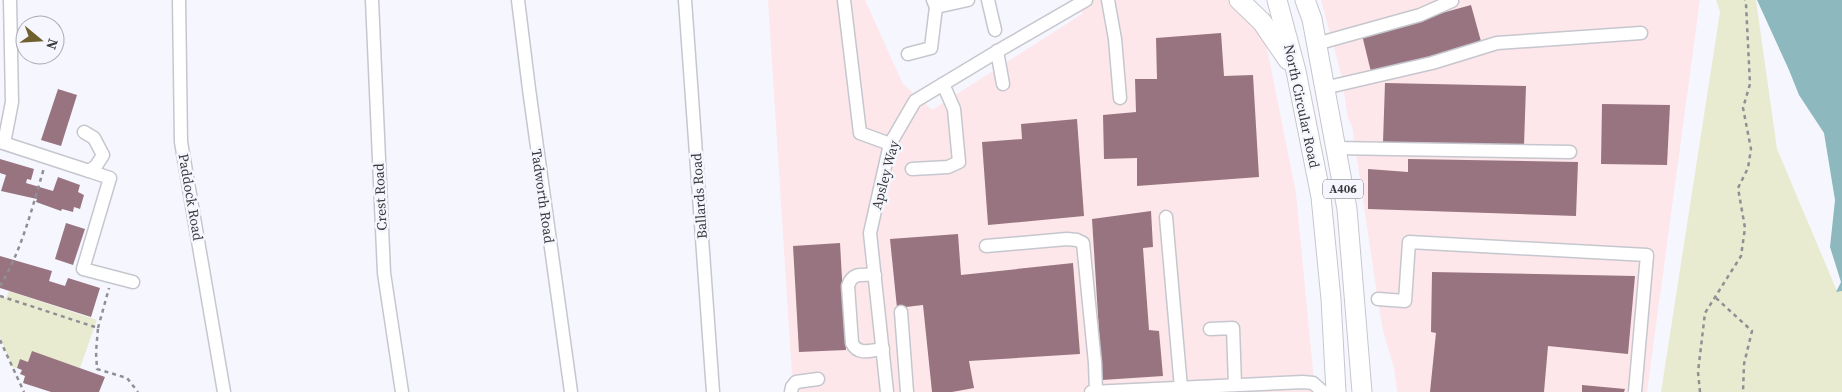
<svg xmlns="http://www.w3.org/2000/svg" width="1842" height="392" font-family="'Source Serif 4',serif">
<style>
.industrial{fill:#fde7ea}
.green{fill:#e9ebd0}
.water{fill:#8cb8be}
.building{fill:#987480}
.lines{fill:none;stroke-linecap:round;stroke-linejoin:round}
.minor-casing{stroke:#c6c7ce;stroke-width:15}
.highway-casing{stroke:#c6c7ce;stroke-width:21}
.path{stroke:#8f9094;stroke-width:2.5;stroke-dasharray:4 4;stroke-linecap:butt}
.minor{stroke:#fff;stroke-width:12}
.highway{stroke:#fff;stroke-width:19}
.labels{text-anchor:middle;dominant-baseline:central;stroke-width:5;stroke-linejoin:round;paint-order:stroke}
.shield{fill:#f6f7fe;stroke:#727377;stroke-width:1}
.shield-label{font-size:12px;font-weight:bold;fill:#3a3a3d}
.street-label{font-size:14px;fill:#3a3a3d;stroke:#f6f7fe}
</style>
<rect width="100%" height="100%" fill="#f6f7fe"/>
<g class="industrial">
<polygon points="768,0 865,0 903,84 932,110 1082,14 1079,0 1252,0 1266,43 1296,193 1315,392 793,392"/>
<polygon points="1321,0 1700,0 1647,392 1397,392 1394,368 1383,331 1379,308 1352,126 1348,119 1342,78"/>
</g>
<g class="green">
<polygon points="1716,0 1756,0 1777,149 1837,291 1842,291 1842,392 1661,392 1720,12"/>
<polygon points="9,291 97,320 80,368 32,352 28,362 17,368 12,367 0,337 0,296 6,298"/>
</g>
<polygon class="water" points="1757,0 1842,0 1842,291 1836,292 1841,282 1830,247 1835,200 1824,133 1799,95 1789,70"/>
<g class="building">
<polygon points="1471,5 1482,45 1372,76 1362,35"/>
<polygon points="1221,33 1224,76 1253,75 1259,177 1137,186 1137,158 1104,159 1103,115 1136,112 1135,79 1157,79 1156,38"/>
<polygon points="1385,83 1526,86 1524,145 1383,142"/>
<polygon points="58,89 77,95 61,146 41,140"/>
<polygon points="1602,104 1670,105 1667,165 1601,164"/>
<polygon points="1077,119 1084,216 988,225 982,142 1022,139 1021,124"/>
<polygon points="0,159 34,169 31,180 27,179 26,183 53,191 58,177 80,185 78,192 84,195 80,209 74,207 73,212 62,209 61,211 36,202 37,199 1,191 6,175 0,173"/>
<polygon points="1408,159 1578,162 1576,216 1368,209 1368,169 1408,172"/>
<polygon points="1151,211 1153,247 1143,248 1149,330 1159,331 1163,376 1102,380 1092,219"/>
<polygon points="66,223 85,229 73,265 55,259"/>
<polygon points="958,234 961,275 1073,263 1080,354 969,361 974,388 952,392 932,392 923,305 897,308 890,239"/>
<polygon points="840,243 846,350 799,352 793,246"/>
<polygon points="0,256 52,271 49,281 65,286 68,278 100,288 91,317 0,288"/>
<polygon points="1432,272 1635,276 1628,354 1548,346 1544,392 1430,392 1436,333 1431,332"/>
<polygon points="32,351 105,377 99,392 51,392 23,383 25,376 20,374 22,370 17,368 20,359 28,362"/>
<polygon points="1582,385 1625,389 1624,392 1582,392"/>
</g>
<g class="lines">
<defs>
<g id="minor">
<polyline points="179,0 181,142 224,392"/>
<polyline points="372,0 384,273 402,392"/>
<polyline points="518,0 529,89 571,392"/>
<polyline points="685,0 713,392"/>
<polyline points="844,0 860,133 890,144"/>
<polyline points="933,0 936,7 968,0"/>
<polyline points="988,0 995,30"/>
<polyline points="1108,0 1115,39 1120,98"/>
<polyline points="1316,44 1420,15 1452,1"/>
<polyline points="997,51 1003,84"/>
<polyline points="908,54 931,48 936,7"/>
<polyline points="1324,88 1432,63 1497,43 1641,33"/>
<polyline points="0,142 89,171 96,166 103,155 94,138 84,132"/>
<polyline points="4,143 12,102 10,0"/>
<polyline points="1335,148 1570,152"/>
<polyline points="912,169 948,167 959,162 954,109 943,84"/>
<polyline points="89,171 110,178 83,269 133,282"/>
<polyline points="1166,217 1181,388"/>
<polyline points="986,246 1067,239 1077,240 1083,243 1095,363 1096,392"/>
<path d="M875,275C862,275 852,272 848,286L852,343C858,356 871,350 883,349"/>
<polyline points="1378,299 1405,301 1409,242 1647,255 1635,392"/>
<polyline points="901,312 907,392"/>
<polyline points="1210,329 1233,328 1235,385"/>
<polyline points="791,392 792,387 796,382 818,379"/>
<polyline points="887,392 870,233 890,144 915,101 1003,48 1086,0"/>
<polyline points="1091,392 1303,382 1313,383 1323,392"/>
</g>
<g id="highway">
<polyline points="1239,0 1262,22 1288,60"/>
<polyline points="1277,0 1296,71 1321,197 1331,299 1336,392"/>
<polyline points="1305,0 1312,19 1347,209 1362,392"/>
</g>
</defs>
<use href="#minor" class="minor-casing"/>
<use href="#highway" class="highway-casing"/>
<g class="path">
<path d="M0,286C22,250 32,208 44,168"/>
<polyline points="0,296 98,328 96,352 97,369 127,378 138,392"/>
<polyline points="1716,298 1752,331 1744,364 1743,392"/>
<polyline points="98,328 109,288"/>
<polyline points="0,340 24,392"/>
<polyline points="1700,392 1698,372 1705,313 1741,256 1745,228 1738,188 1748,168 1751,149 1743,108 1750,84 1746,4 1745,0"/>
</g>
<use href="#minor" class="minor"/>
<use href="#highway" class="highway"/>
</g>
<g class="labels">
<rect class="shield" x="1323" y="179.5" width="40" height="19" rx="4"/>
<g class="shield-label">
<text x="1343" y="189">A406</text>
</g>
<g class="street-label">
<text transform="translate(1302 106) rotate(78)">North Circular Road</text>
<text transform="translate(885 175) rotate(-75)">Apsley Way</text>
<text transform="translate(543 196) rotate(82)">Tadworth Road</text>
<text transform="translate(699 196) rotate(-94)">Ballards Road</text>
<text transform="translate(191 197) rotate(80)">Paddock Road</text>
<text transform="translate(380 197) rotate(-93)">Crest Road</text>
</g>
</g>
<g transform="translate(40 40) rotate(108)"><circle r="24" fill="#f6f7fe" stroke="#ababb1"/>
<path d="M0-4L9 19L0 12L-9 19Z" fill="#6f612e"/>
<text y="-8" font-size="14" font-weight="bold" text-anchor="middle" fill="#3a3a3d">N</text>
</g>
</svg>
